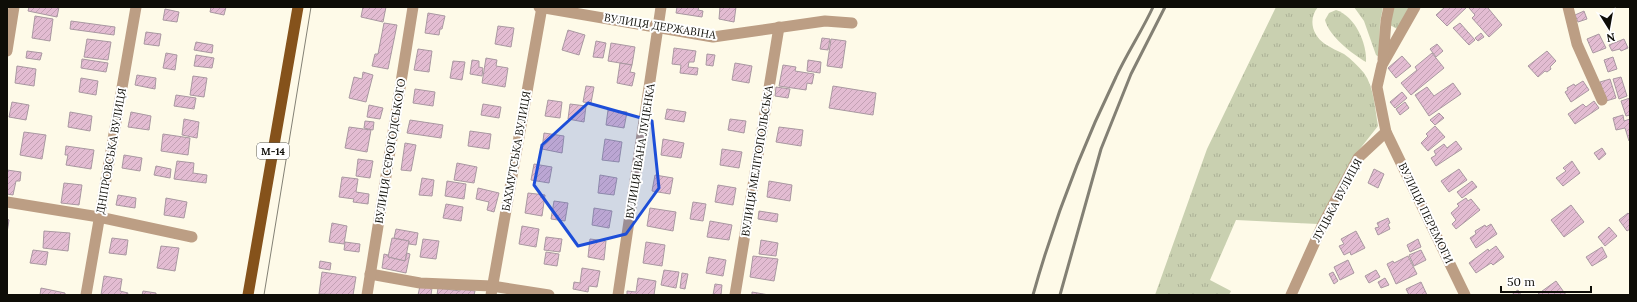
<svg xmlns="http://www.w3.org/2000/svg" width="1637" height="302" font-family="Lora,serif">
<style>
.grass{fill:url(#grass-tufts)}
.building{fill:url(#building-hatch);stroke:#a998a1}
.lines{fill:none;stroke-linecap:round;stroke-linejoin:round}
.minor{stroke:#bc9e84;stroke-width:11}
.primary{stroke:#85521b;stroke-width:11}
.tram{stroke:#838074;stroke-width:1}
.rail{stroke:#838074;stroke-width:3}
.marked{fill:#1d4ed8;fill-opacity:0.2;stroke:#1d4ed8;stroke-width:3;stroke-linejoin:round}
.labels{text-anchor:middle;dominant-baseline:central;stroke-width:4;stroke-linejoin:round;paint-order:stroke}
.shield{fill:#fff;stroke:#565651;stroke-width:1}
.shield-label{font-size:10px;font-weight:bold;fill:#0e0d07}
.street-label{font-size:11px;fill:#0e0d07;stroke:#fff}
</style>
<defs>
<pattern id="grass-tufts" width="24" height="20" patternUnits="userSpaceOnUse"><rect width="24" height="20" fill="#c9d0b0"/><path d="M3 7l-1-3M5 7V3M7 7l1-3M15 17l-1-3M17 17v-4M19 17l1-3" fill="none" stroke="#abb196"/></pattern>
<pattern id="building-hatch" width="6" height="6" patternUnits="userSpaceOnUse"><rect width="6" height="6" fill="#e3bcd2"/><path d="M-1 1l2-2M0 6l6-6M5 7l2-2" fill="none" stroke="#c2a0b3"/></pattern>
</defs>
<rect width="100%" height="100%" fill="#fefae8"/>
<g class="grass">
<path d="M1276,7H1318C1308,19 1312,35 1325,44C1331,48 1338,51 1344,54C1351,59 1358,66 1364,73C1374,87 1375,109 1378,126L1355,155L1318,224L1236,220L1210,280L1231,291L1229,295H1155L1207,149Z"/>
<polygon points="1354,7 1383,7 1380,22 1379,57 1376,55 1364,21"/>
<polygon points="1394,7 1412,7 1399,30 1390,25"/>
<path d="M1336,10C1355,16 1367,43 1366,62C1352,54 1329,36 1325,20L1329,13Z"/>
</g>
<g class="building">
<polygon points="29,7 59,7 57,17 28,11"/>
<polygon points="211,7 226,7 224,15 210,12"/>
<polygon points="363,7 386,7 383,22 361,17"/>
<polygon points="677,7 699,7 698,10 703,11 702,17 676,13"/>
<polygon points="720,7 736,7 734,22 719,19"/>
<polygon points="1445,7 1467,7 1447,26 1436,15"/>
<polygon points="1470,7 1489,7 1488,8 1502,25 1489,37 1472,18 1475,15 1469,8"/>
<polygon points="165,9 179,12 177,22 163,20"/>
<polygon points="1584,11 1587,19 1578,22 1575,15"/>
<polygon points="428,13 445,16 442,29 440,29 439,35 425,33"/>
<polygon points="35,16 53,19 50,41 32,38"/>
<polygon points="71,21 115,27 114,35 70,29"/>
<polygon points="384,23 397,25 388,69 372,66 375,54 378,54"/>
<polygon points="1460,23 1475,40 1469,45 1453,28"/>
<polygon points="498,26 514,28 511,47 495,44"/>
<polygon points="568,30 585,35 579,55 562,50"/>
<polygon points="146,32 161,34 159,46 144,44"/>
<polygon points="1481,33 1484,37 1478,41 1475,38"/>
<polygon points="1599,34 1606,48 1593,53 1587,39"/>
<polygon points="822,38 830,39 828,50 820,49"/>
<polygon points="87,39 111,42 108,60 84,57"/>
<polygon points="831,39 846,41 842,68 827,66"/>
<polygon points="1624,39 1628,48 1621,51 1620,49 1612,51 1609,45"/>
<polygon points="596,41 606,43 603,58 593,57"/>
<polygon points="196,42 213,45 212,53 194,50"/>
<polygon points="611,43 635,47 632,65 608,61"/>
<polygon points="1437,44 1443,51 1436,57 1430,49"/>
<polygon points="674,48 696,51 694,62 689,62 688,67 698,68 697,75 680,73 681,65 672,64"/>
<polygon points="418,49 432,51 429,72 414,70"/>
<polygon points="27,51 42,53 40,60 26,58"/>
<polygon points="1547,51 1556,61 1550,67 1551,69 1547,72 1545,71 1538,77 1528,66"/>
<polygon points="166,53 177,55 175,70 163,68"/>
<polygon points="1432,53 1444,68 1411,95 1401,83 1417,70 1415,67"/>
<polygon points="707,54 715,55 713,66 706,65"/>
<polygon points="196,55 214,58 212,68 194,66"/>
<polygon points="1402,56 1411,66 1396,78 1388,68"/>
<polygon points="1613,57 1617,69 1608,72 1604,60"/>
<polygon points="486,58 497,60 496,66 508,68 505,87 482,83"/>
<polygon points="82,59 108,63 106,72 81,68"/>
<polygon points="472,60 479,61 479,67 483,68 482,76 470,74"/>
<polygon points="808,60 821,62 820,73 807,71"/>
<polygon points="453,61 465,62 462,80 450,78"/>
<polygon points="620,63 632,65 630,72 635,73 632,86 617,83"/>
<polygon points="735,63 752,66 749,83 732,80"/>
<polygon points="783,65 796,67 795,71 814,74 812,84 807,83 806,90 779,86"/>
<polygon points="17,66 36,69 34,86 15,83"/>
<polygon points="363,72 373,75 366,102 349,98 354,77 362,79"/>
<polygon points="137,75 156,78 155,89 135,85"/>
<polygon points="193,76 207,78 204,97 190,95"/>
<polygon points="1621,77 1627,96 1619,99 1613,79"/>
<polygon points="81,78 98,81 96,95 79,92"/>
<polygon points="1610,79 1616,98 1606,101 1600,82"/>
<polygon points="1583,81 1589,90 1571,102 1565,92 1568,90 1567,88 1574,84 1575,86"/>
<polygon points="1453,83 1461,94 1429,116 1415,95 1427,87 1434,96"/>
<polygon points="586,86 594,87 591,103 583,102"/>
<polygon points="833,86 876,93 873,115 829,108"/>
<polygon points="776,87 790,89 788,98 775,96"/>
<polygon points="415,89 435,92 433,106 413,103"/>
<polygon points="1402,92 1407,98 1395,108 1390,102"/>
<polygon points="176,95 196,98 194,109 174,106"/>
<polygon points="1630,98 1630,115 1626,116 1621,101"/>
<polygon points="548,100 562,102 560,118 545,116"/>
<polygon points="1594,101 1599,108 1575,124 1568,114 1583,104 1586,107"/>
<polygon points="12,102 29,105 26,120 9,117"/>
<polygon points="1405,102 1409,108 1400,115 1396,109"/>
<polygon points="483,104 501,107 499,118 481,115"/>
<polygon points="570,104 586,106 584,122 568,119"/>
<polygon points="369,105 383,108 380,119 367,117"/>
<polygon points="667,109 686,112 684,122 665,119"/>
<polygon points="608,110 627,112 624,128 606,125"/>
<polygon points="70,112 92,116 90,131 68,127"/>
<polygon points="131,112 151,116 149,130 128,127"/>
<polygon points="1439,113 1444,118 1435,125 1430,120"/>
<polygon points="1623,115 1624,121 1630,119 1630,141 1629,141 1625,128 1616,130 1613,118"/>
<polygon points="184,119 199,122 197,138 182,135"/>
<polygon points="730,119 746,121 744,133 728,130"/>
<polygon points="410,120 443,125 441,138 407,133"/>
<polygon points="365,121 374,122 373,130 364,128"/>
<polygon points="1435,126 1445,137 1428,151 1421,143 1428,136 1426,134"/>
<polygon points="349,127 371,130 367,152 345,148"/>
<polygon points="779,127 803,130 801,146 776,142"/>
<polygon points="470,131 491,134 489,149 468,146"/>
<polygon points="24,132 46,135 42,159 20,155"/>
<polygon points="544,133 564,136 562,153 542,149"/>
<polygon points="163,134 190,138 188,155 161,151"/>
<polygon points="605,139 622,142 619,162 602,160"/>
<polygon points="663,139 684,143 681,158 661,155"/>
<polygon points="1456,141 1462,149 1436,166 1431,158 1436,155 1434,151 1444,144 1447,148"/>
<polygon points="405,143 416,145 411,171 401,170"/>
<polygon points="66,146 94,150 91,169 66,165 68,155 65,155"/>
<polygon points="1602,148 1606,154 1599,160 1594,153"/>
<polygon points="722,149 742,152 739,168 720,165"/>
<polygon points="124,155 142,158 140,171 122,168"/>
<polygon points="358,159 373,161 370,178 356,176"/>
<polygon points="177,161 194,163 193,173 207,175 206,183 174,179"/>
<polygon points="1572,161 1580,173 1563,186 1556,178 1566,171 1563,168"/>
<polygon points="457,163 477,167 474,183 454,180"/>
<polygon points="534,164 552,167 549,183 531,180"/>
<polygon points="156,166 171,169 170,178 154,175"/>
<polygon points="1374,169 1384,174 1378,188 1368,183"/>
<polygon points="1459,169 1467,180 1449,192 1441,181"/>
<polygon points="7,170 21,172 20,181 16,181 13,195 7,194"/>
<polygon points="600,175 617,178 614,195 598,193"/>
<polygon points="655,175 673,178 670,194 652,191"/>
<polygon points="342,177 358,179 356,192 369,194 368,204 353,202 354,199 339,197"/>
<polygon points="422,178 434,180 432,196 419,195"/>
<polygon points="447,181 466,184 464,199 445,196"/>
<polygon points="769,181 792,185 790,201 767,197"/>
<polygon points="1472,181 1477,187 1462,198 1457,192"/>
<polygon points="64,183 82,185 79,205 61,203"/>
<polygon points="718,185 736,188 733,205 715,202"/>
<polygon points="478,188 499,193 494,212 487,210 489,202 476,199"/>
<polygon points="528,193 545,195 542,216 525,213"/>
<polygon points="118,195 136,198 135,208 116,205"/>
<polygon points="166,198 187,202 184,218 164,215"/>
<polygon points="1466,198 1468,201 1471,199 1480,210 1456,229 1452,224 1456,220 1451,213 1459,206 1457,204"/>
<polygon points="554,201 568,203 565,221 551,219"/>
<polygon points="693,202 706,204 703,221 690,219"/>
<polygon points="446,204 463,207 461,221 443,218"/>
<polygon points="1571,205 1584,222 1564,237 1551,220"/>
<polygon points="594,208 612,211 609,228 592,225"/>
<polygon points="650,208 676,212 673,231 647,226"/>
<polygon points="759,211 778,214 777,222 758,219"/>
<polygon points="1628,213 1630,215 1630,229 1627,231 1619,220"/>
<polygon points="1388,218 1390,223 1388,224 1390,229 1378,235 1375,228 1379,227 1377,223"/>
<polygon points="7,219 9,220 7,233"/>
<polygon points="710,221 732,225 729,240 707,237"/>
<polygon points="332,223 347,226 344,244 329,242"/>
<polygon points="1491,224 1497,234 1476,248 1470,238 1476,234 1475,231 1485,225 1486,227"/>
<polygon points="522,226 539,229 536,247 519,244"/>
<polygon points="1609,227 1617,236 1605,246 1598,237"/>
<polygon points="396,229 418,233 416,245 409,244 409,241 394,238"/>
<polygon points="44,231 70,233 68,251 43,248"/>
<polygon points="1356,231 1365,248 1351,255 1350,252 1344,255 1339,246 1344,244 1341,239"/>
<polygon points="546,237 562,239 560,252 544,250"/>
<polygon points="112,238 128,240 126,255 109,253"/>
<polygon points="392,238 409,241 405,261 388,257"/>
<polygon points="423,239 439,241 436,259 420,257"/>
<polygon points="590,239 606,241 604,260 588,257"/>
<polygon points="1418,239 1421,247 1410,252 1407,245"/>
<polygon points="761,240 778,243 776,256 759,254"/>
<polygon points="345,242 360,244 359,252 344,250"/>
<polygon points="646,242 665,245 662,266 643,263"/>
<polygon points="161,246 179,248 175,271 157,268"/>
<polygon points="1496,246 1504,257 1493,265 1491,263 1476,273 1469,263 1488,249 1489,251"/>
<polygon points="1602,247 1607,257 1592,266 1586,257"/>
<polygon points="33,250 48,252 46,265 30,263"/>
<polygon points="1421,250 1426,260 1414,266 1409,255"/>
<polygon points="546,252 559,254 557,266 544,264"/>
<polygon points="407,253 410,254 406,273 382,268 384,254 388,255 388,257 405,261"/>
<polygon points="753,256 778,259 774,281 750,277"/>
<polygon points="1408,256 1417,274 1396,284 1387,264 1393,261 1394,263"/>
<polygon points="709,257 726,260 723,276 706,273"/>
<polygon points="1348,260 1354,273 1340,280 1334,267"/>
<polygon points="320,261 331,263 330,270 319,268"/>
<polygon points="582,268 600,271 597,287 589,286 588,292 573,289 574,282 580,283"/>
<polygon points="664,270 679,272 676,288 661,285"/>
<polygon points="1376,270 1380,277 1369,283 1365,276"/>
<polygon points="322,272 356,277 353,295 319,294"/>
<polygon points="1333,272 1338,281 1334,284 1329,274"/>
<polygon points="682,273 688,274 685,289 680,288"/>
<polygon points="104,276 122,279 120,291 128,293 127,295 101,295"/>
<polygon points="638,278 656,281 654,295 627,295 627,291 636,292"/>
<polygon points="1385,278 1389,285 1381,288 1378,282"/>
<polygon points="1556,281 1566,295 1539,295 1538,294"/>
<polygon points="1421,282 1427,295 1409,295 1406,289"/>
<polygon points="715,284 722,285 721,295 713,295"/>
<polygon points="420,286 432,288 431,295 418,295"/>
<polygon points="41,288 65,293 65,295 40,295"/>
<polygon points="438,288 460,291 460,289 475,291 474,295 437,295"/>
<polygon points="1518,290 1521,295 1514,295 1513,293"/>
<polygon points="143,291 156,293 156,295 142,295"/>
<polygon points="752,292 769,295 752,295"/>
</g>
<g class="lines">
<g class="minor">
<polyline points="539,7 713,37 825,21 852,23"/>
<polyline points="1415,7 1382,65 1377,87 1386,132 1465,295"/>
<polyline points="1568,7 1577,44 1602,100"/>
<polyline points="7,51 14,7"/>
<polyline points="1383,60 1386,21 1389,7"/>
<polyline points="7,202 99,217 192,237"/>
<polyline points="370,274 420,283 492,286 549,295"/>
<polyline points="86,295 136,7"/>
<polyline points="367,295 413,7"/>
<polyline points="491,295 542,7"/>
<polyline points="618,295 661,7"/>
<polyline points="735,295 779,27"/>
<polyline points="1291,295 1323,224 1358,158 1386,132"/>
</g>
<polyline class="primary" points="248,295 298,7"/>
<polyline class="tram" points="264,295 311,7"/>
<g class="rail">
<path d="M1033,295C1054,220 1082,147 1116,77C1127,53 1142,31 1153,7"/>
<polyline points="1060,295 1101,149 1131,74 1165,7"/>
</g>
</g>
<path class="marked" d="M588,103L652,121L659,188L626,234L578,246L534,185L542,145Z"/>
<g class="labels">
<rect class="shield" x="257" y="143" width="32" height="16" rx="3"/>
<g class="shield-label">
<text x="273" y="151">М-14</text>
</g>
<g class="street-label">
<text transform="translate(660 26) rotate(9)">ВУЛИЦЯ ДЕРЖАВІНА</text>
<text transform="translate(111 151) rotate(-80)">ДНІПРОВСЬКА ВУЛИЦЯ</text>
<text transform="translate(390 151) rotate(-81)">ВУЛИЦЯ СЄРОГОДСЬКОГО</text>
<text transform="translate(516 151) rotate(-80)">БАХМУТСЬКА ВУЛИЦЯ</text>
<text transform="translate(640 151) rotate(-81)">ВУЛИЦЯ ІВАНА ЛУЦЕНКА</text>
<text transform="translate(757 161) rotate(-81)">ВУЛИЦЯ МЕЛІТОПОЛЬСЬКА</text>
<text transform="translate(1337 200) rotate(-62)">ЛУЦЬКА ВУЛИЦЯ</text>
<text transform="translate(1426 213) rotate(64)">ВУЛИЦЯ ПЕРЕМОГИ</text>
</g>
</g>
<rect width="1637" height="302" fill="none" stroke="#0e0d07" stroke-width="16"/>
<g transform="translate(1609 28) rotate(169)" stroke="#ffffff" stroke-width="3" paint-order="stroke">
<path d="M0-3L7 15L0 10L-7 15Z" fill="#0e0d07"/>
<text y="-6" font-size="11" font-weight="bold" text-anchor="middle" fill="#0e0d07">N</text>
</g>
<path d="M1501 286v6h90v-6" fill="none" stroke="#0e0d07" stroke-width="2"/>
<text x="1507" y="286" font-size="12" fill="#0e0d07" stroke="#ffffff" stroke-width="3" paint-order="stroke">50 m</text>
</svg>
